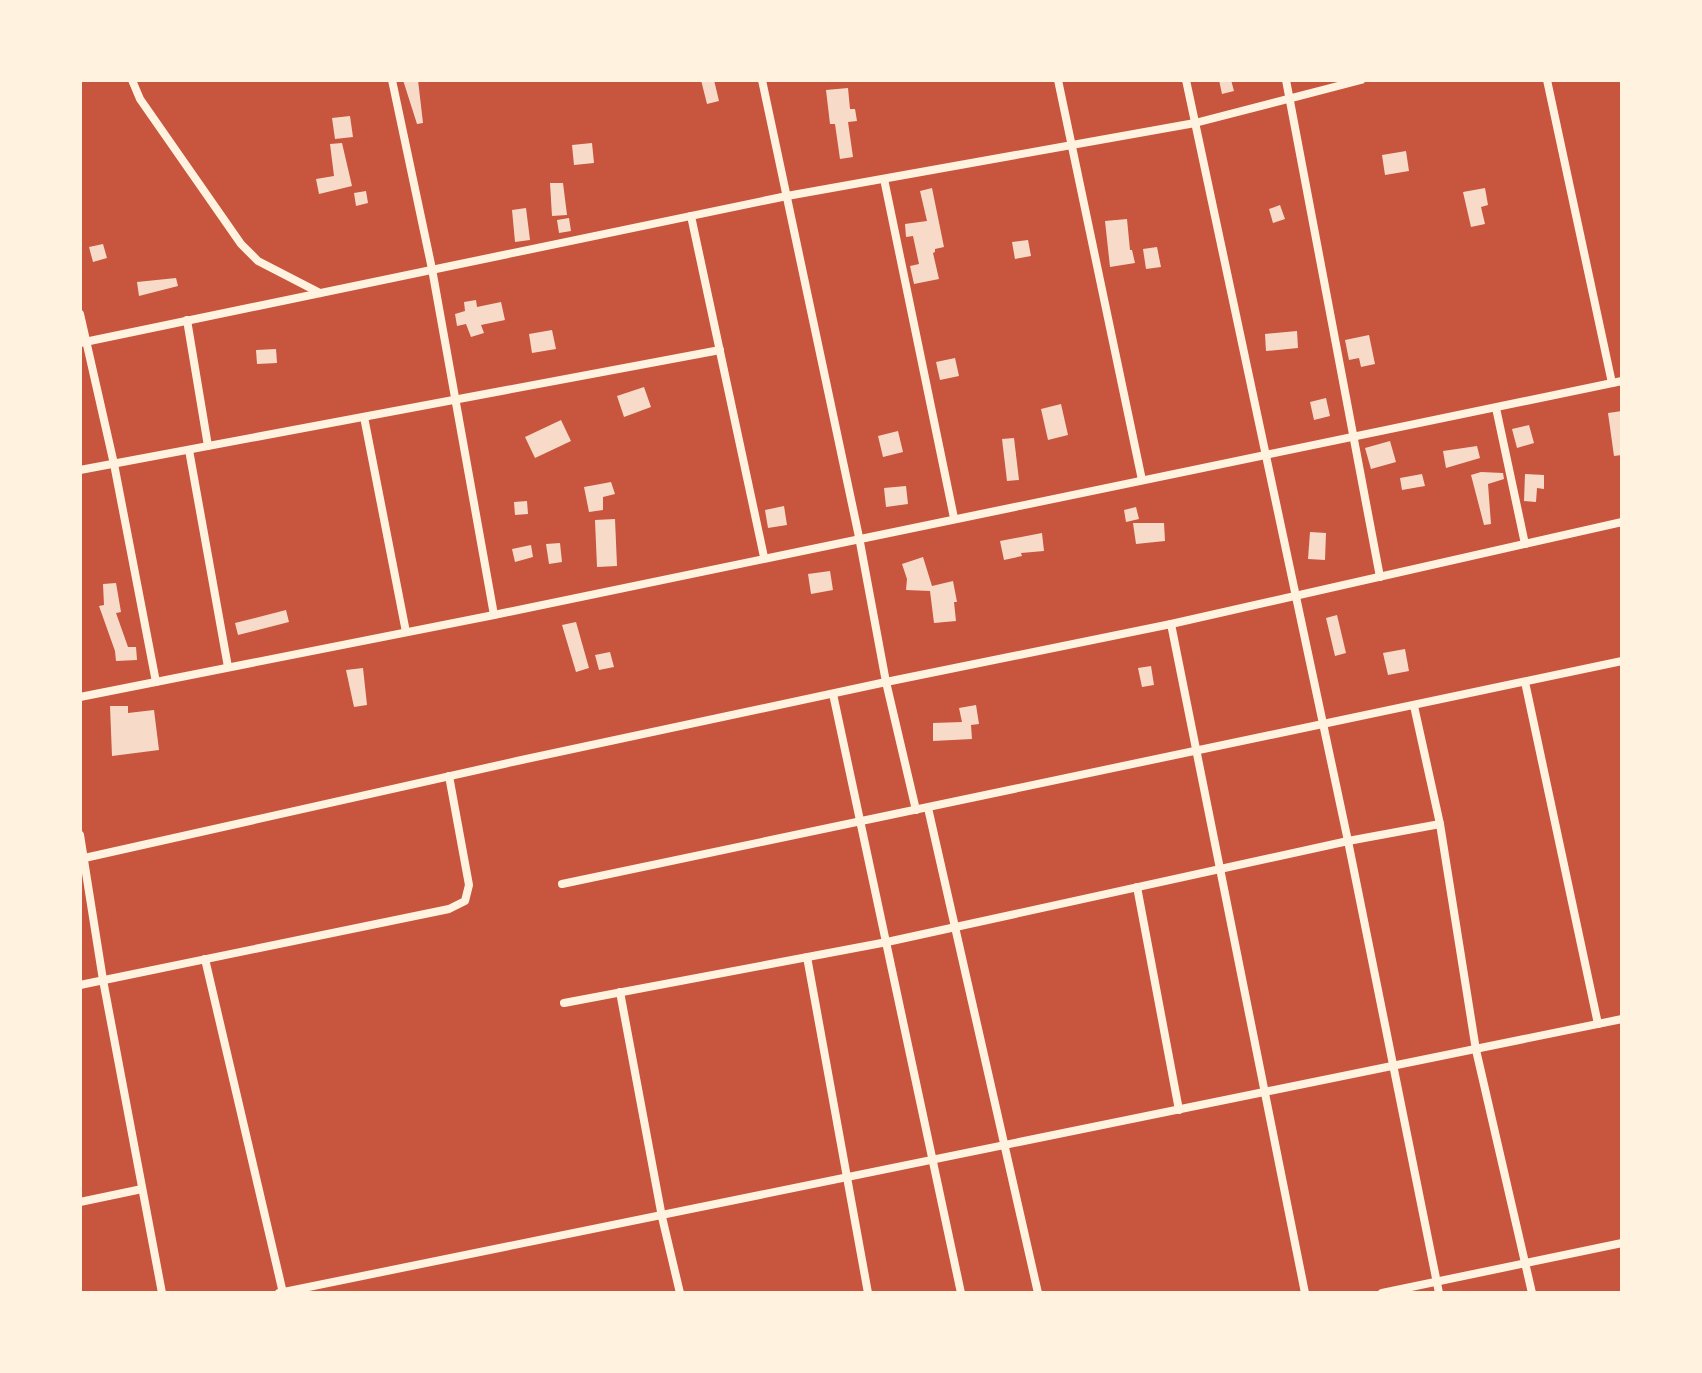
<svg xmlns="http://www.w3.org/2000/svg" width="1702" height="1373" font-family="'Alegreya Sans',sans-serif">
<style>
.building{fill:#f7dbc8}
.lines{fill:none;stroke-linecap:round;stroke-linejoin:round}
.minor{stroke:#fff3e0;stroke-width:8}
</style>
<rect width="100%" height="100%" fill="#c8553d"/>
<g class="building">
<polygon points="403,80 418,80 423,123 417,124"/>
<polygon points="701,80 714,80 719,101 707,104"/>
<polygon points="1219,80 1231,80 1234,91 1222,94"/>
<polygon points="848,88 850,109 855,109 857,121 848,122 853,157 840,159 835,124 830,124 826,90"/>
<polygon points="350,116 353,137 335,139 332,118"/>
<polygon points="342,143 352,186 319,194 316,179 334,176 330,144"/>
<polygon points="592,143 594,163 574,165 572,145"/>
<polygon points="1406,151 1409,171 1385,175 1382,155"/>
<polygon points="550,183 563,183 567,215 552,216"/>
<polygon points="932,188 944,247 935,249 935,252 933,253 939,279 914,284 910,266 919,264 913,236 906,237 905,224 927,221 920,191"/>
<polygon points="1485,188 1488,205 1481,207 1485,224 1471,227 1463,192"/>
<polygon points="366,191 368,203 356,206 354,193"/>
<polygon points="1280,205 1285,219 1273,223 1269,209"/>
<polygon points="526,208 530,240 515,242 512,210"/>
<polygon points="569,218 571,231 559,233 557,220"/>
<polygon points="1127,219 1130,250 1132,250 1135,263 1110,267 1105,221"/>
<polygon points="1028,240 1031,256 1015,259 1012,242"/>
<polygon points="103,244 107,258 93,262 89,247"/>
<polygon points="1157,247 1161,267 1146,269 1143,249"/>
<polygon points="176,278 178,286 139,296 137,282"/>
<polygon points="476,300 477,307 501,302 505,320 481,325 484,333 471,337 466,324 457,326 455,314 465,311 464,302"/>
<polygon points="552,330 556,349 532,353 529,334"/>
<polygon points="1297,331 1298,348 1266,351 1265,334"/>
<polygon points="1369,335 1375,364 1361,367 1359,358 1349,360 1345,340"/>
<polygon points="276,349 277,363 257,364 256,350"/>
<polygon points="955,358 959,376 940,380 936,362"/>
<polygon points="644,387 651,407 624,417 617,396"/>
<polygon points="1326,398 1330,416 1314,420 1310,402"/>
<polygon points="1061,404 1068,435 1048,440 1041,409"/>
<polygon points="1622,411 1622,455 1614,456 1608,413"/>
<polygon points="561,420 571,441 535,458 525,437"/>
<polygon points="1529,425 1534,443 1517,448 1512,429"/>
<polygon points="898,431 903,452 883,457 878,436"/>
<polygon points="1014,438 1019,480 1007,481 1002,439"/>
<polygon points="1390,441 1396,462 1371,469 1365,448"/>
<polygon points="1477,446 1480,458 1446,468 1443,451"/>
<polygon points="1481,472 1503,473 1504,479 1488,484 1491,524 1484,525 1471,475"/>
<polygon points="1422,474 1425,486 1402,490 1400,478"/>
<polygon points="1525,474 1544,475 1544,489 1537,488 1536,502 1524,501"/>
<polygon points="611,482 615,494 603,497 603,510 589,512 584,487"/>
<polygon points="906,486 908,504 886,507 884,488"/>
<polygon points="527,501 528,514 515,515 514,502"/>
<polygon points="784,506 787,525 768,528 765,510"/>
<polygon points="1136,507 1139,519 1126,522 1124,510"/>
<polygon points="615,519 617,566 597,567 595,520"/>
<polygon points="1133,523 1164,523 1165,541 1136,544"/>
<polygon points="1310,532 1326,533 1325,560 1308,559"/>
<polygon points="1042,533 1044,551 1021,553 1022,556 1004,560 1000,541"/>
<polygon points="560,543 562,562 549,564 546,544"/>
<polygon points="531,545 533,557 515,562 512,549"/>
<polygon points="923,557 932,586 953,581 957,602 954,602 956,621 934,623 930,591 906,590 907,579 902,564"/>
<polygon points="830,571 833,590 811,594 808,574"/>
<polygon points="116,583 121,612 116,613 128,647 136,647 137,660 116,661 115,651 99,606 104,605 103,584"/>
<polygon points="286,610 289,622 238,635 235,623"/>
<polygon points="1337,615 1346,653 1335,656 1326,618"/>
<polygon points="576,622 589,668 576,672 562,625"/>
<polygon points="1405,649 1409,671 1388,675 1383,653"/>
<polygon points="610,652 614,667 599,670 595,655"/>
<polygon points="1151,666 1154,685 1142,687 1138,668"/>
<polygon points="363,668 367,705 354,707 346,670"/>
<polygon points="976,705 979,724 971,725 972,739 933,741 933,723 962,722 959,708"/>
<polygon points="110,706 128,706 128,713 154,710 159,750 112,756"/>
</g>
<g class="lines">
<g class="minor">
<polyline points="132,80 140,99 241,244 258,261 320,293"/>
<polyline points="392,80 432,269 494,615"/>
<polyline points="762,80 859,537 886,682 916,810"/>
<polyline points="1058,80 1142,480"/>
<polyline points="1186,80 1348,841 1439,1293"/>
<polyline points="1286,80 1380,577"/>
<polyline points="1547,80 1612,383"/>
<polyline points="884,179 954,518"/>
<polyline points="691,216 764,557"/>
<polyline points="80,314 114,464 156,682"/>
<polyline points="187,320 208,446"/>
<polyline points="80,343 787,196 1195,123 1361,80"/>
<polyline points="1496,408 1525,544"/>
<polyline points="364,417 406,632"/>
<polyline points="189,450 228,667"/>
<polyline points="80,470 720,350"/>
<polyline points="1171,624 1305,1293"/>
<polyline points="1525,682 1598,1024"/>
<polyline points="833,694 961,1293"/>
<polyline points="80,697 494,615 1622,381"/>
<polyline points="1414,706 1440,824 1476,1050 1532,1293"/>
<polyline points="928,808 1038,1293"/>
<polyline points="80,835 103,980 162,1293"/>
<polyline points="80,859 517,761 886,682 1171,624 1622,522"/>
<polyline points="562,884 1622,661"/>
<polyline points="1137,887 1179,1110"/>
<polyline points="807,957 868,1293"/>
<polyline points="205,959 283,1293"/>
<polyline points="80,985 449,909 465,901 469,885 449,776"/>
<polyline points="620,992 662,1217 680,1293"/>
<polyline points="564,1003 887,942 1348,841 1440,824"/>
<polyline points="80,1202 142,1189"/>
<polyline points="279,1293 1622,1019"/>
<polyline points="1382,1293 1622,1243"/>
</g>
</g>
<rect width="1702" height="1373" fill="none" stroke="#fff3e0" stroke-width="164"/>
</svg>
